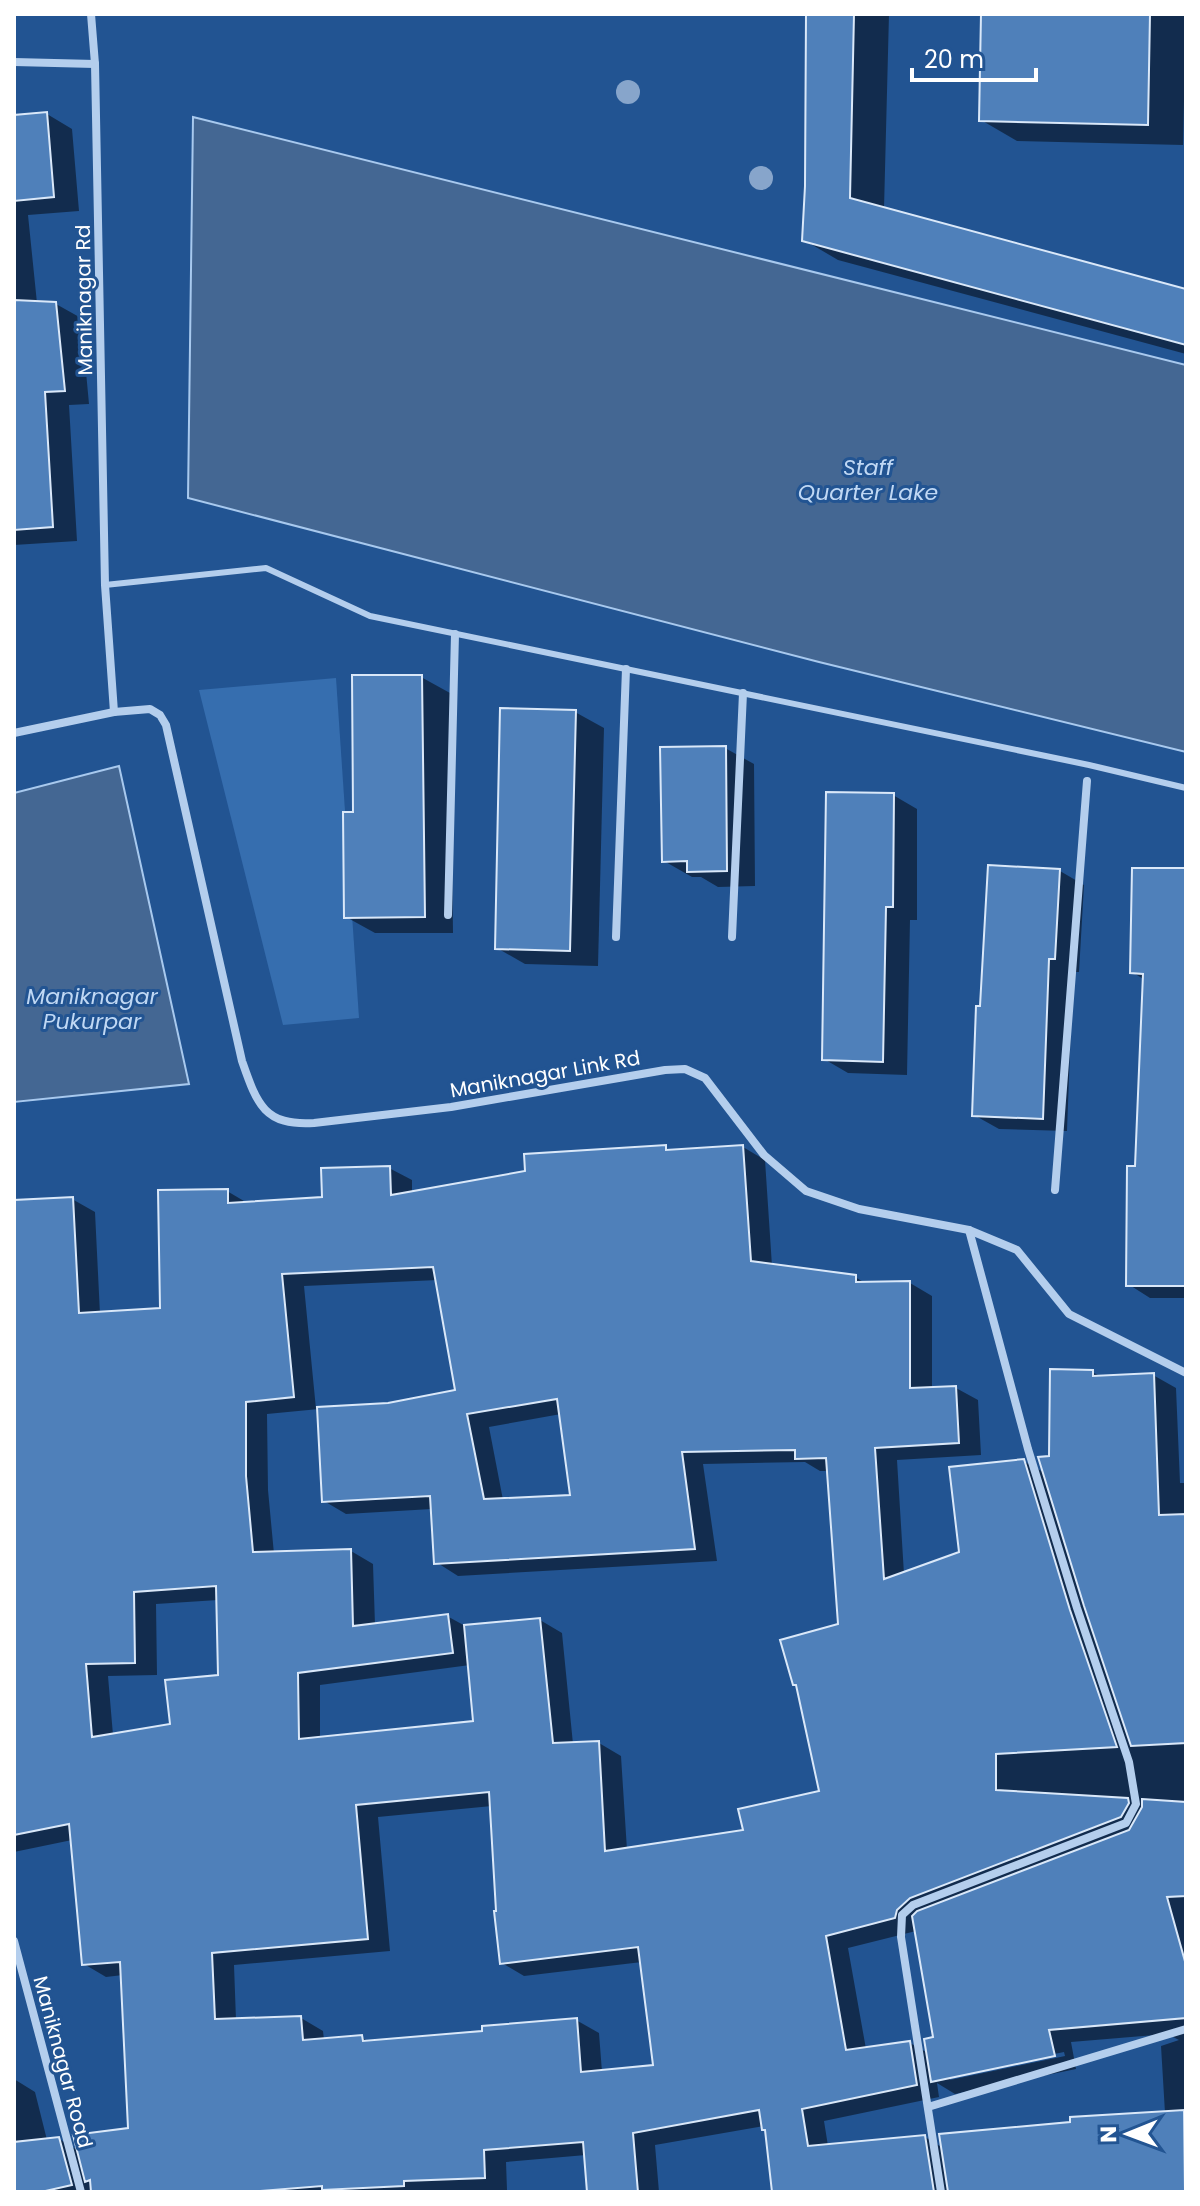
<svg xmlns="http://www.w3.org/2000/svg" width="1200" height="2206" font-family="Poppins,sans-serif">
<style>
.green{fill:#366eaf}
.water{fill:#446793;stroke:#a8c9ee;stroke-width:2}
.shadow{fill:#0007;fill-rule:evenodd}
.building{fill:#4f80ba;stroke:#dae8f9;stroke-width:2;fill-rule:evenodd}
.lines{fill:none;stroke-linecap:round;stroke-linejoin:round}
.service{stroke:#b4ceed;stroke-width:6}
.minor{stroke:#b4ceed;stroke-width:8}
.tree{fill:#87a5cb}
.labels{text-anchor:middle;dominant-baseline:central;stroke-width:6;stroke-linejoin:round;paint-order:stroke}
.street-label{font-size:20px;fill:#fff;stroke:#225492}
.water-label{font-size:22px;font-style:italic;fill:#c0d8f4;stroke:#225492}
</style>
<rect width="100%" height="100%" fill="#225492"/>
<polygon class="green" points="336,678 359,1018 283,1025 199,690"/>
<g class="water">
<polygon points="193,117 1186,365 1186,752 819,662 188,498"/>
<polygon points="119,766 189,1084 14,1102 14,793"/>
</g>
<g class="shadow">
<polygon points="808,14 889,14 884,209 1186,291 1186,354 838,260 804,240 807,186"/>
<polygon points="983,14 1186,14 1183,145 1017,141 981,120"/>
<polygon points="47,114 72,129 79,211 28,215 37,303 56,304 81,318 89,404 69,405 77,541 14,545 14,117"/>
<polygon points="421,677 450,693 453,933 375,933 346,917 355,814"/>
<polygon points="575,712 604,728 598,966 525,964 497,948"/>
<polygon points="725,748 754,764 755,886 718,887 701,877 692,877 664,861"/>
<polygon points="893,795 917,809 917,920 910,920 907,1075 848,1073 824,1059"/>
<polygon points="1060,871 1084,885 1079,972 1073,972 1067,1131 999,1129 974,1115 982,1008"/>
<polygon points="1186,871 1186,1298 1150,1298 1128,1284 1137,1168 1145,980 1132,972"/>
<path d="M743,1147L765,1160L772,1266L855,1277L867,1284L910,1283L932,1296V1389L956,1388L978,1400L981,1455L897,1460L904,1574L961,1554L1023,1461L1045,1473L1092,1372L1102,1377L1153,1375L1176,1388L1180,1483H1186V2192H774L767,2130L764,2126L655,2145L659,2192H589L586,2155L506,2162L507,2190L481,2192H14V2079L35,2092L47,2140L59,2139L79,2151L130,2130L123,1975L106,1977L84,1964L72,1840L14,1852V1202L72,1199L95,1212L100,1314L162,1310L227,1191L249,1204L324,1198L389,1168L412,1180V1193L665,1148L673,1151ZM438,1280L457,1391L389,1405L316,1409L304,1286ZM319,1409L324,1501L346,1514L432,1509L436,1562L458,1576L717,1561L703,1464L805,1462L820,1471H829L840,1625L821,1792L745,1832L627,1850L621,1756L599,1743L573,1744L562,1633L540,1620L467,1627L447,1616L375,1625L373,1564L351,1551L274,1554L268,1490L267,1414ZM561,1414L572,1497L503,1500L489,1427ZM218,1600L220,1677L172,1726L113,1735L108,1676L157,1675L156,1604ZM470,1665L476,1723L320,1739V1685ZM492,1806L502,1963L524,1976L642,1962L656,2067L602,2072L599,2033L576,2020L484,2033L371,2043L361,2037L324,2040L323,2031L301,2018L236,2020L234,1965L390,1951L378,1817ZM916,1931L935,2039L928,2053L910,2043L866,2049L848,1948ZM1167,2034L1179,2040L1161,2046L1165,2113L943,2148L925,2137L828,2146L824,2121L939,2097L937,2083L955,2094L1076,2069L1071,2042ZM1064,2052L1065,2056L950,2080V2076Z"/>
</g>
<g class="building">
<polygon points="806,14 854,14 850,198 1186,289 1186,345 802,241 805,186"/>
<polygon points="981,14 1150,14 1148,125 979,121"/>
<polygon points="47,112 54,197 14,201 14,115"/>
<polygon points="14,300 56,302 65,391 45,392 53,527 14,530"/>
<polygon points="352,675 422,675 425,917 344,918 343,812 353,812"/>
<polygon points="500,708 576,710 570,951 495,949"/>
<polygon points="726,746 727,871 687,872 687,861 662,862 660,747"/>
<polygon points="826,792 894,793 893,907 886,907 883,1062 822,1060"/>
<polygon points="988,865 1060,869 1055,959 1049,959 1043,1119 972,1116 976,1006 980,1006"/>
<polygon points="1132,868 1186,868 1186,1286 1126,1286 1127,1166 1135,1166 1143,974 1130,973"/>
<path d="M666,1145V1150L743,1145L751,1261L856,1275V1282L910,1281V1388L956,1386L959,1443L875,1448L884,1579L959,1552L949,1467L1024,1459L1070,1610L1117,1747L996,1754V1790L1128,1798L1129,1803L1121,1817L910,1898L897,1910L895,1918L826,1936L846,2050L910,2041L917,2085L802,2109L808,2146L925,2135L934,2192H772L765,2130H762L759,2110L633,2133L638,2192H587L583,2142L484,2150L485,2178L404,2181V2186L322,2190V2186L247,2192H91L90,2180L85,2182L73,2135L128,2128L120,1962L82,1965L69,1824L14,1835V1200L73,1197L79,1313L160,1308L158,1190L228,1189V1203L322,1197L321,1168L390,1166L391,1195L525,1171L524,1154ZM433,1267L455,1390L388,1403L317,1407L322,1502L430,1496L434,1564L695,1549L682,1452L795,1450V1459L826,1458L838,1624L780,1640L793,1685H796L819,1791L738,1809L743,1830L605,1851L599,1741L553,1743L540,1618L464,1625L473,1721L299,1739L298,1673L453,1653L448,1614L353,1626L351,1549L253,1552L246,1476V1402L294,1397L282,1274ZM557,1399L570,1495L484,1499L467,1414ZM216,1586L218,1675L165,1680L170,1724L92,1737L86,1664L135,1663L134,1592ZM489,1792L496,1911H494L500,1964L638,1947L653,2065L581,2072L577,2018L482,2026V2031L363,2041L362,2035L303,2040L301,2016L215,2019L212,1953L368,1939L356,1805Z"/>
<polygon points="1050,1369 1093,1370 1093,1376 1154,1373 1159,1515 1186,1514 1186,1743 1131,1746 1084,1606 1038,1457 1049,1456"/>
<polygon points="1142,1799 1186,1802 1186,1896 1167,1897 1186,1965 1186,2018 1049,2030 1055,2056 931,2082 924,2039 933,2037 912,1916 917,1911 1129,1830 1142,1807"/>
<polygon points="1184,2110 1185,2192 948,2192 939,2134 1070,2122 1070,2117"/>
<polygon points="59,2137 72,2185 41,2192 14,2192 14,2142"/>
</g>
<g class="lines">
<polyline class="service" points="105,585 266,568 370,616 1089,765 1186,788"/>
<g class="minor">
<polyline points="91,14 95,64 105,585 114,712"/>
<polyline points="14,62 95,64"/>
<path d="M14,733L114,712L150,709L160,715L166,725L242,1061C257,1104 264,1126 314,1123L451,1107L665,1070L685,1069L705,1078L764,1155L806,1191L859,1209L969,1230L1017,1250L1069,1314L1186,1373"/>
<polyline points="448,915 455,634"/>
<polyline points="616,937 626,669"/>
<polyline points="732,937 743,693"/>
<polyline points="1055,1190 1087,781"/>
<polyline points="14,1941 81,2192"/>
<polyline points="928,2107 1186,2029"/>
<polyline points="941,2192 901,1937 902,1915 913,1905 1126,1823 1136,1804 1129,1762 1077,1608 1028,1449 969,1230"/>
</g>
</g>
<g class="tree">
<circle cx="628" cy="92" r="12"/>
<circle cx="761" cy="178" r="12"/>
</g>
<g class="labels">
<g class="street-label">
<text transform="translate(84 300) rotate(-91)">Maniknagar Rd</text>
<text transform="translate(545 1074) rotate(-10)">Maniknagar Link Rd</text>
<text transform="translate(63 2062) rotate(75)">Maniknagar Road</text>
</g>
<g class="water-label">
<text x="868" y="467">Staff<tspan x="868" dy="25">Quarter Lake</tspan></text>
<text x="92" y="996">Maniknagar<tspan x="92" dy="25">Pukurpar</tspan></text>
</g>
</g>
<rect width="1200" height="2206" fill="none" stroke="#ffffff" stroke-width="32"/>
<g transform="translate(1128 2134) rotate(269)" stroke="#225492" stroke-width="6" paint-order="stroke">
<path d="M0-6L14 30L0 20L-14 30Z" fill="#ffffff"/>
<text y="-12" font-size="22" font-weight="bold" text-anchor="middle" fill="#ffffff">N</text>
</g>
<path d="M912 68v12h124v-12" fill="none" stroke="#ffffff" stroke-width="4"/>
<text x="924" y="68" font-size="24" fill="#ffffff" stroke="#225492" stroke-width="6" paint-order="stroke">20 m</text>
</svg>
